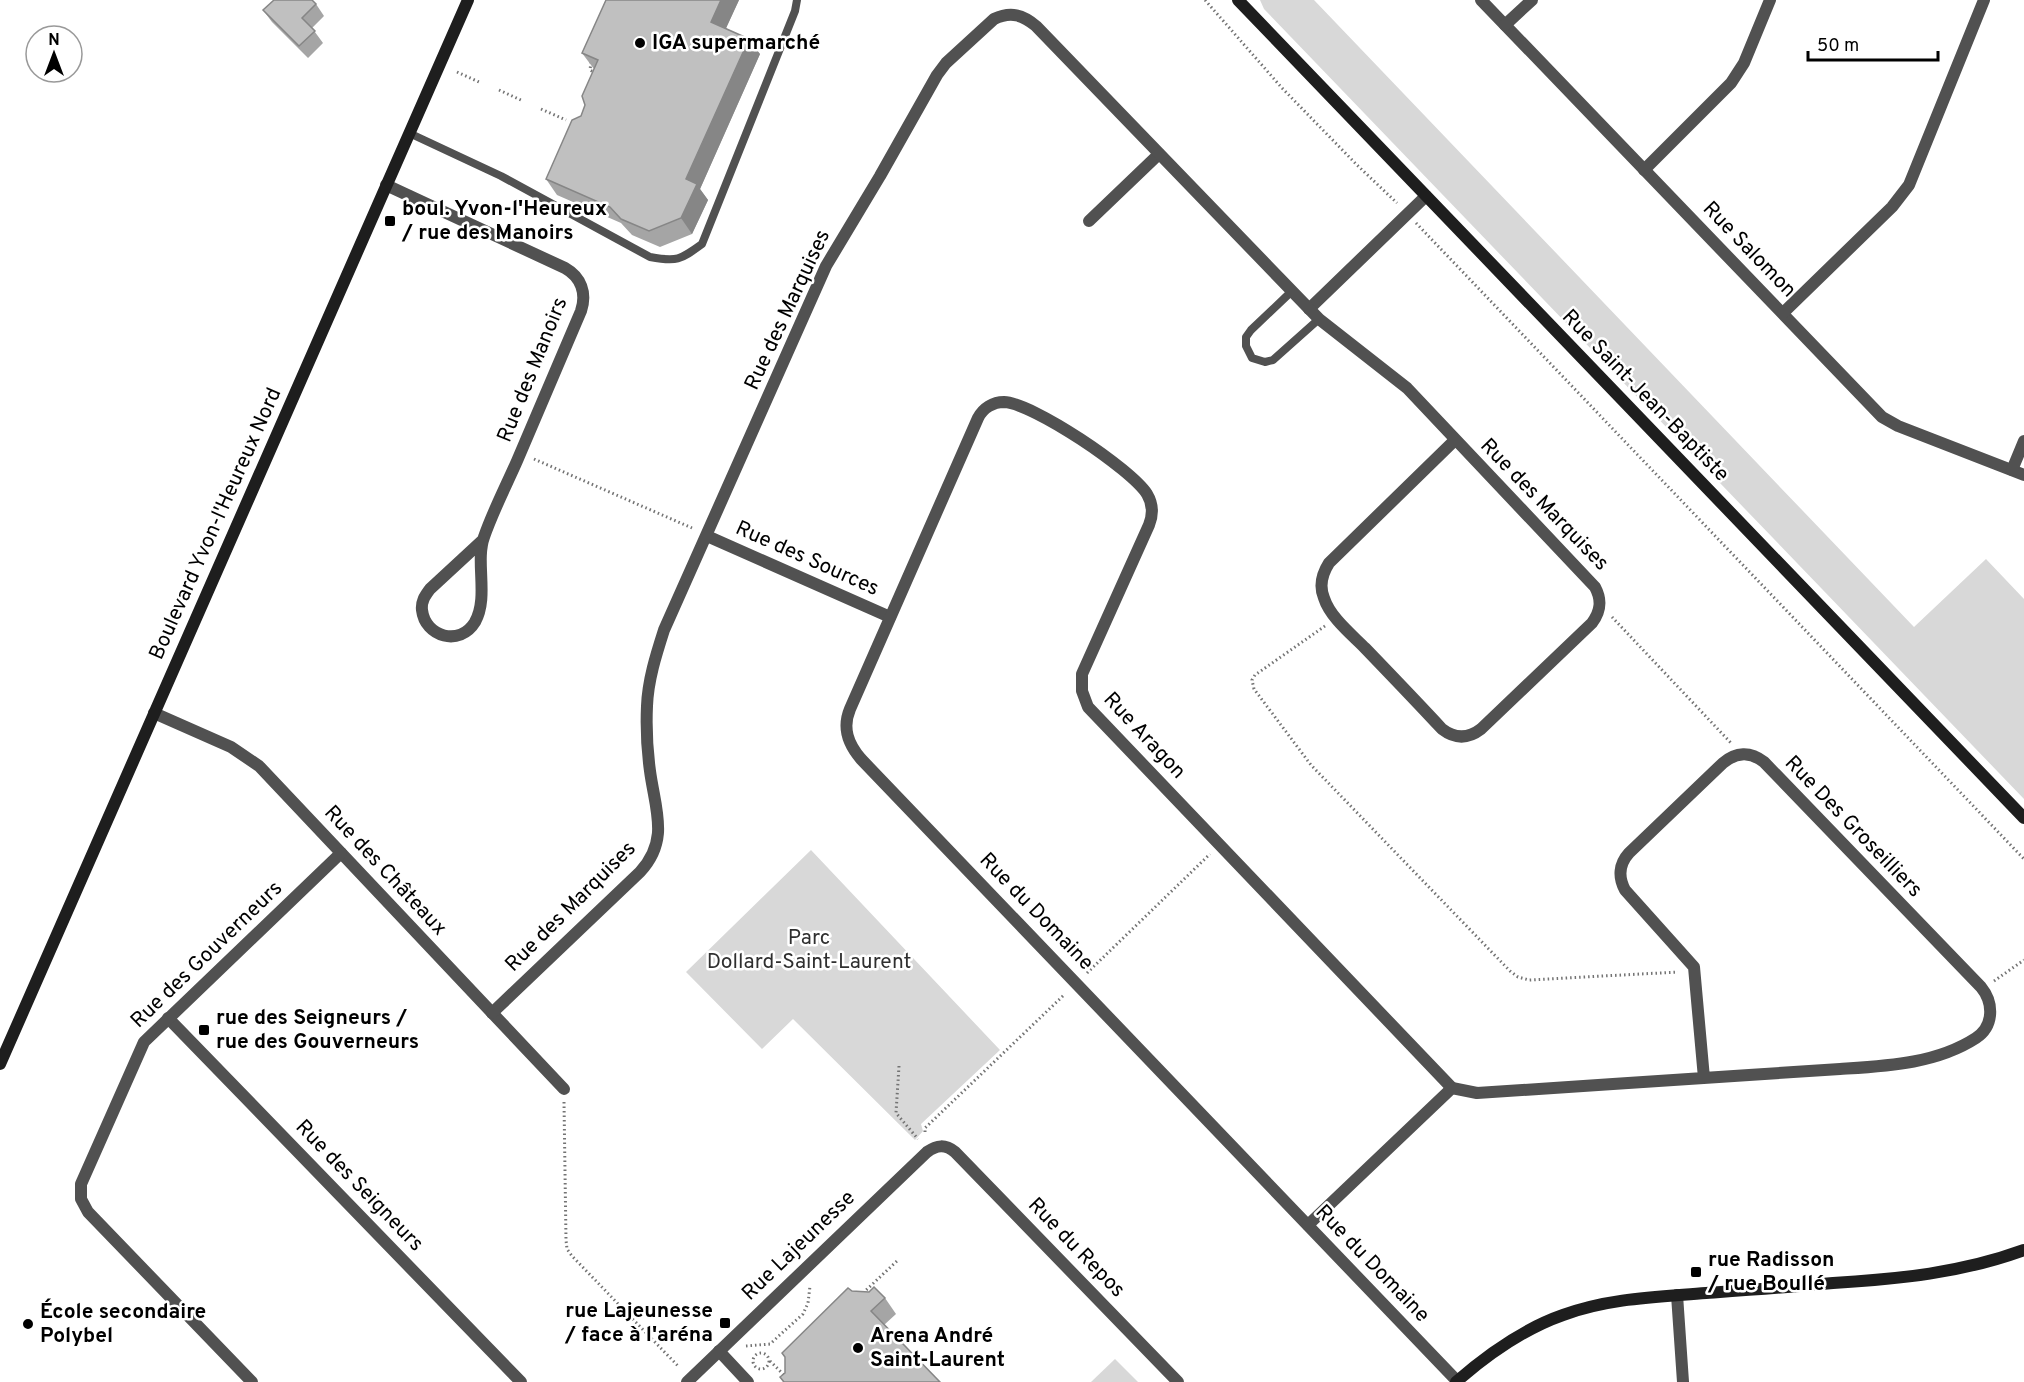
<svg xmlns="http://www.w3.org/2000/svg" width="2024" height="1382" font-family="Overpass,sans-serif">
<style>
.green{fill:#d8d8d8}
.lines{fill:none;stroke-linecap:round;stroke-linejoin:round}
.path{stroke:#737373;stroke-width:3;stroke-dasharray:1.5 3;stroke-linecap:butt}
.lane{stroke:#515151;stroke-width:8}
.street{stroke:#515151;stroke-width:12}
.secondary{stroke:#1e1e1e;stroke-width:12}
.wall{fill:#a5a5a5}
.shaded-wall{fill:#868686}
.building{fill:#c0c0c0;stroke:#868686;stroke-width:1.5}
.poi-dot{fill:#000;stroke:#fff;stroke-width:2}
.labels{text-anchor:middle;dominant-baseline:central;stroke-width:5;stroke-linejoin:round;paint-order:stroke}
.poi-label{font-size:21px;font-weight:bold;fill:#000;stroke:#fff;text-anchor:start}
.street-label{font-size:21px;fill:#000;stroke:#fff}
.park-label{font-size:21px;fill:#2f2f2f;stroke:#fff}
</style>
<rect width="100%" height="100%" fill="#fff"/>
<g class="green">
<polygon points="1260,0 1314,0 1914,627 1986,559 2024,599 2024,799 1264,9"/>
<polygon points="811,850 1000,1050 921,1124 923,1131 915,1140 793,1019 762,1049 686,972"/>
<polygon points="1115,1359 1138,1382 1091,1382"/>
</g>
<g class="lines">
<g class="path">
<polyline points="1205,0 1282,88 1357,165 1397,203"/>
<polyline points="591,62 590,70 595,73"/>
<polyline points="457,72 479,82"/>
<polyline points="499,90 523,101"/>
<polyline points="541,109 566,120"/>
<polyline points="1416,223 2024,859"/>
<polyline points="534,459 692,528"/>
<polyline points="1612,617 1731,743"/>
<polyline points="1325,626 1255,675 1252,680 1254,689 1311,765 1510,971 1518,977 1529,980 1678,972"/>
<polyline points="1087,973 1210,854"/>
<polyline points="1994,981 2024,960"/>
<polyline points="899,1066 896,1113 918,1139"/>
<polyline points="564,1102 566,1240 567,1249 572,1256 679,1367"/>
<polyline points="925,1132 925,1128 1065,994"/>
<polyline points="863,1293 897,1261"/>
<polyline points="746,1346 770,1344 803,1314 808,1303 810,1286"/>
<circle cx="761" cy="1361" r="8"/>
<polyline points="770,1361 784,1375"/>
</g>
<g class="lane">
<path d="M409,133L501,176L650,257C677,262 680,260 702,244L795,11L797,0"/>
<polyline points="1292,291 1251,330 1246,337 1246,346 1252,358 1265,362 1273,360 1319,319"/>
</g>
<g class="street">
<polyline points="1481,0 1882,417 1898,426 2024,475"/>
<polyline points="1505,25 1532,0"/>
<polyline points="1644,170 1731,83 1744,63 1770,0"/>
<path d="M386,185L565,268C581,277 587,293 581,311C560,361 538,411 517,461C506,486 493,511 484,537C475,562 489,597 475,622C460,647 425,637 422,610C421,601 425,596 430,589L483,540"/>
<polyline points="1089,221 1159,154"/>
<polyline points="1309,309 1426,196"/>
<polyline points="1783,313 1892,207 1909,185 1984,0"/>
<polyline points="2012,470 2024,441"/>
<polyline points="707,536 890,617"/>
<polyline points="154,713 231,747 259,766 564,1089"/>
<path d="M492,1013L640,872C670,840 655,809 650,771C647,749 646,728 647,706C648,680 656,655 664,630L826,266L880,176L937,75L946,63L994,19C1011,11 1023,15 1036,26L1319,319L1407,388L1595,587C1602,600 1601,611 1592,623L1481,729C1468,739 1455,739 1442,729C1417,702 1391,675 1365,648C1351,634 1330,617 1324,598C1319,586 1322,574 1329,563L1455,440"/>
<polyline points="168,1018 521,1382"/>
<path d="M1452,1088L1088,707L1082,691V674L1149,525C1153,515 1153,504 1147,494C1131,469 1033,403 1004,402C993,402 983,408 978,418L850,709C842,728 848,744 861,759L1457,1381"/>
<path d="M1308,1225L1452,1088L1477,1093C1568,1087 1658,1081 1749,1075C1779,1073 1809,1071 1840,1069C1886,1066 1936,1064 1976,1038C1994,1026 1994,1003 1981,987L1764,762C1750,751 1736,752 1723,763L1629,853C1619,864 1618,877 1625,890L1694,967L1704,1078"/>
<polyline points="1677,1295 1683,1382"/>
<polyline points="719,1351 748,1382"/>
<polyline points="252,1382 88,1212 81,1199 81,1184 144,1042 341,853"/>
<path d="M687,1382L927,1152C937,1145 945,1144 955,1152L1178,1382"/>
</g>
<g class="secondary">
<polyline points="1238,0 2024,818"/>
<polyline points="0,1064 468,0"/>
<path d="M1456,1382C1488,1354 1523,1329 1563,1315C1609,1298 1658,1297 1706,1293C1748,1290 1791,1287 1833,1283C1899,1279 1961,1273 2024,1250"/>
</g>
</g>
<g class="wall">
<polygon points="606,0 739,0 726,28 760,54 700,189 708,200 692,234 660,247 632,235 621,223 557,195 546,179 581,116 585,105 594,69 582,53"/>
<polygon points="316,4 324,16 312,28 323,43 308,58 272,22 263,10"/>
<polygon points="852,1291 885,1298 896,1314 884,1325 940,1382 783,1382 780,1377 785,1373 785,1358 782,1353"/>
</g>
<g class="shaded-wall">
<polygon points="721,0 739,0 722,37 711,22"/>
<polygon points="749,39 760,54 700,189 708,200 692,234 681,218 686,179"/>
</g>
<g class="building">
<polygon points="274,0 312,0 316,4 302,18 315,31 299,46 263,10"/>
<polygon points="606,0 721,0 711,22 749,39 686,179 697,184 681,218 649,231 621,219 610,207 546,179 572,120 581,116 585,105 582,96 598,60 582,53"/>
<polygon points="874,1287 885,1298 871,1311 940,1382 784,1382 780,1377 785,1373 785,1357 782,1353 848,1288 852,1291 869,1292"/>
</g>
<g class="poi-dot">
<circle cx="640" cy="43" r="6"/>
<rect x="384" y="215" width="12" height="12" rx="3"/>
<rect x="198" y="1024" width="12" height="12" rx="3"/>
<rect x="1690" y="1266" width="12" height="12" rx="3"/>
<rect x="719" y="1317" width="12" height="12" rx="3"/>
<circle cx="28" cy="1324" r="6"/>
<circle cx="858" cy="1348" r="6"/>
</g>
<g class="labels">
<g class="poi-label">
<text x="652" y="43">IGA supermarché</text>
<text x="402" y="209">boul. Yvon-l'Heureux<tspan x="402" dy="24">/ rue des Manoirs</tspan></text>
<text x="216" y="1018">rue des Seigneurs /<tspan x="216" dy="24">rue des Gouverneurs</tspan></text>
<text x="1708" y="1260">rue Radisson<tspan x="1708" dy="24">/ rue Boullé</tspan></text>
<text x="713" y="1311" text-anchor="end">rue Lajeunesse<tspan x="713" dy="24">/ face à l'aréna</tspan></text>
<text x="40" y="1312">École secondaire<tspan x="40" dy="24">Polybel</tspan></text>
<text x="870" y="1336">Arena André<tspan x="870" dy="24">Saint-Laurent</tspan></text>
</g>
<g class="street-label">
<text transform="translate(1749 250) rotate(46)">Rue Salomon</text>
<text transform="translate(788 310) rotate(-65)">Rue des Marquises</text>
<text transform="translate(533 370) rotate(-68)">Rue des Manoirs</text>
<text transform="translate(1645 396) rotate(46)">Rue Saint-Jean-Baptiste</text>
<text transform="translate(1544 505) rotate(46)">Rue des Marquises</text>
<text transform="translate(216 524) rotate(-66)">Boulevard Yvon-l'Heureux Nord</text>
<text transform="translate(807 559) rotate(24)">Rue des Sources</text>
<text transform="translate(1144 736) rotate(47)">Rue Aragon</text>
<text transform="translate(1853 827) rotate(46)">Rue Des Groseilliers</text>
<text transform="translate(385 871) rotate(47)">Rue des Châteaux</text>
<text transform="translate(571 907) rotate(-45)">Rue des Marquises</text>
<text transform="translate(1036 912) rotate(46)">Rue du Domaine</text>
<text transform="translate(207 955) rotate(-44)">Rue des Gouverneurs</text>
<text transform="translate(359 1186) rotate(46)">Rue des Seigneurs</text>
<text transform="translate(799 1246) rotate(-44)">Rue Lajeunesse</text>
<text transform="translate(1076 1248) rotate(46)">Rue du Repos</text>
<text transform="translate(1372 1264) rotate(46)">Rue du Domaine</text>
</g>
<g class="park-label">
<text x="809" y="938">Parc<tspan x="809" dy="24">Dollard-Saint-Laurent</tspan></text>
</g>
</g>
<g transform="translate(54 54)"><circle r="28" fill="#ffffff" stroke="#999999" stroke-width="1.5"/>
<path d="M0-4.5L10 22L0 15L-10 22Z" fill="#000000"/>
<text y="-9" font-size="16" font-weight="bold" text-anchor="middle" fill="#000000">N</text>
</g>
<path d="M1808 51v9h130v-9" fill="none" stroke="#000000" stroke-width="3"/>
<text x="1817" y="51" font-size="18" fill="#000000" stroke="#ffffff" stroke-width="4.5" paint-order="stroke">50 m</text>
</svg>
